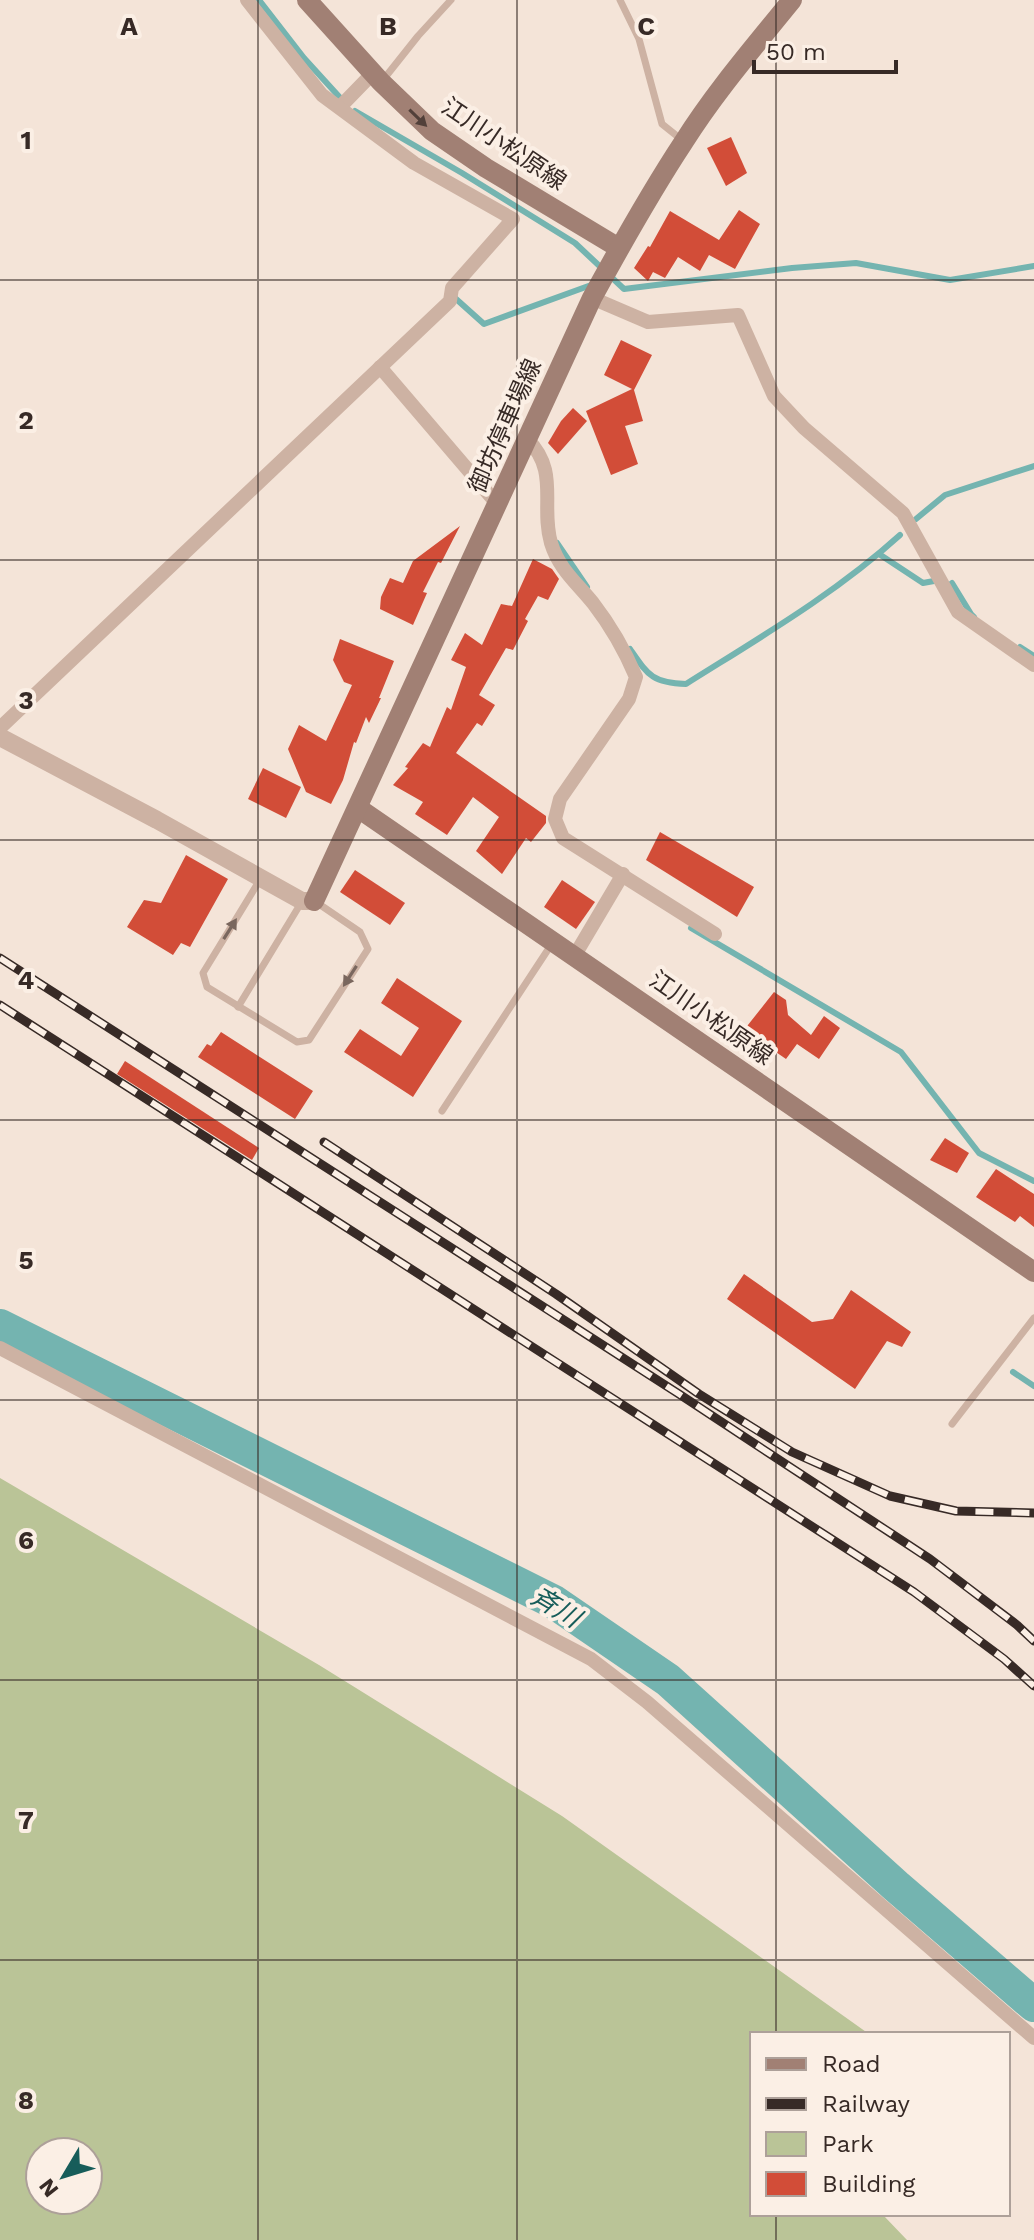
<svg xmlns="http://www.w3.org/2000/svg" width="1034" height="2240" font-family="'Work Sans','Noto Sans JP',sans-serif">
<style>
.green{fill:#bac497;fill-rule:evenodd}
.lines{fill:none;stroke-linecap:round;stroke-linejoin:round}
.stream{stroke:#74b4b0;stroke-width:6}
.river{stroke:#74b4b0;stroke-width:34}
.building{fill:#d24d38}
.service{stroke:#cdb2a3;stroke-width:7}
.minor{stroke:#cdb2a3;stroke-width:14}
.tertiary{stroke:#cdb2a3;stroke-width:18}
.secondary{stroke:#a18074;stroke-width:20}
.rail-casing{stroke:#372a26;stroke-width:9}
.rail{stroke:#fbefe5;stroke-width:6;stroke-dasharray:18;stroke-linecap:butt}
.oneway{fill:#52403a}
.oneway2{fill:#7a675e}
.grid{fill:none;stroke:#372a26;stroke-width:2;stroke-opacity:0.55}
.labels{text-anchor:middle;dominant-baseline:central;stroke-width:8;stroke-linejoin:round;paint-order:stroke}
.street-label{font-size:24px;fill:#372a26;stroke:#fbefe5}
.water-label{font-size:26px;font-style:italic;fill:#175d5a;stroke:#fbefe5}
.grid-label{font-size:26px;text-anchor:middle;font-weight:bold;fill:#372a26;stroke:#fbefe5;stroke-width:8;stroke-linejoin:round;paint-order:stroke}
</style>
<rect width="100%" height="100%" fill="#f4e4d8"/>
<path class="green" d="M0,1478L319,1665L562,1816L869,2034H752V2214H885L884,2216L907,2240H0ZM40,2152H88V2200H40Z"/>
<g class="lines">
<g class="stream">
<polyline points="259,0 304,58 344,102"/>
<polyline points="355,111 462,173 575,243 624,289 792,268 856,263 950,280 1034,266"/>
<polyline points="455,298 484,324 594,284"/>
<polyline points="916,519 945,495 1034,466"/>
<polyline points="557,543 587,587"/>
<polyline points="879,554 923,583 934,581"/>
<polyline points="952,583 971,614 974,617"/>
<polyline points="1020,647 1034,656"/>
<path d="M630,649C648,675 652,683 686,684C759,638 835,594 900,535"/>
<polyline points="691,928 901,1052 979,1153 1034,1181"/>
<polyline points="1013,1372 1034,1386"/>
</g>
<polyline class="river" points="0,1326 554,1602 668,1680 896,1886 1034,2005"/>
</g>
<g class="building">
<polygon points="731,137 747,173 726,186 707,148"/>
<polygon points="739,210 760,224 735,269 709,255 700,271 678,257 665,278 653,272 648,281 634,268 648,246 650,247 670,211 719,240"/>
<polygon points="621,340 652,355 634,390 643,421 625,426 638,464 611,475 586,411 632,389 604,375"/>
<polygon points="573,408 587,421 558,454 548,443 561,421"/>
<polygon points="460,526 441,563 438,562 423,592 427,593 413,625 380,609 381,597 390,578 403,583 413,561"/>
<polygon points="533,559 552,569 559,579 548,600 538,596 525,619 528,621 513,650 506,648 479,695 495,705 482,726 477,723 456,753 546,816 546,823 531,842 526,838 502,874 476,851 499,817 473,797 447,835 415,814 423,802 393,785 408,768 405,767 423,743 430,747 447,707 451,710 466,667 451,660 465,633 482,645 501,604 512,606"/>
<polygon points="340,639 394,661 379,698 381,698 369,723 366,717 356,743 354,742 343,780 331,804 306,792 288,749 299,725 326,741 352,685 344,682 333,660"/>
<polygon points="263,768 301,787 286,818 248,799"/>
<polygon points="660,832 754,887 737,917 646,860"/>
<polygon points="186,855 228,879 190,947 181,943 173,955 127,927 144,900 161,903"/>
<polygon points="355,870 405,903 390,925 340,892"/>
<polygon points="562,880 595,902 576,929 544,907"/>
<polygon points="397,978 462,1021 413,1097 344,1052 360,1029 401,1056 419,1028 381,1003"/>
<polygon points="774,992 786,1000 788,1015 811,1035 824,1016 840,1028 819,1059 797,1044 786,1059 744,1030"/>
<polygon points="221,1032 313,1091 295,1119 198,1057 207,1044 211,1046"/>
<polygon points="125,1061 259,1148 252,1160 117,1074"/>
<polygon points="945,1138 969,1153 957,1173 930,1160"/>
<polygon points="996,1169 1034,1194 1034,1227 1020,1216 1015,1222 976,1197"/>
<polygon points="744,1274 812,1322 833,1319 851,1290 911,1332 902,1347 887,1341 855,1389 727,1299"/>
</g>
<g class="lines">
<g class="service">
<polyline points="620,0 639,39 662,124 682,140"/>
<polyline points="383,80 418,36 451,0"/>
<polyline points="261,878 203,973 207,987 297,1042 309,1040 368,949 360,932 316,902"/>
<polyline points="238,1007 301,903"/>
<polyline points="442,1111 551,945"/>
<polyline points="952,1424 1034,1318"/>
</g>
<g class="minor">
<polyline points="340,107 373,73"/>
<polyline points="592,298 648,322 738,315 774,396 804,428 903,513 958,612 1034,665"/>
<polyline points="380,367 498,505"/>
<path d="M527,439C560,471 540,505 551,543C559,569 576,582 593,603C610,625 625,651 636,677L629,699L560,799L555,819L563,838L715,934"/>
<polyline points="0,728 450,301 452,288 513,219 414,163 322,95 247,0"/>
<polyline points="575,955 623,874"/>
<polyline points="0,1348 591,1659 647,1702 1034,2038"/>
</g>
<polyline class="tertiary" points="0,737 157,820 302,901 314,901"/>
<g class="secondary">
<polyline points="307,0 381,82 432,131 486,168 619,248"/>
<polyline points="358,808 1034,1272"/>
<path d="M314,901L592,298C621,245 650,193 683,143C715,92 754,47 792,0"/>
</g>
<defs>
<g id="rail">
<polyline points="0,958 679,1394 930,1559 1017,1625 1034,1641"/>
<polyline points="0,1005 914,1592 1004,1659 1034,1686"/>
<polyline points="324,1142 556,1294 699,1394 792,1452 890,1496 956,1511 1034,1513"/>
</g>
</defs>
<use href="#rail" class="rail-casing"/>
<use href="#rail" class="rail"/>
</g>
<defs><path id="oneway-solid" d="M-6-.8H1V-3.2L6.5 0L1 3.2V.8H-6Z" transform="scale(2)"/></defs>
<use class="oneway" href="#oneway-solid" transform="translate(418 118) rotate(44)"/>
<g class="oneway2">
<use href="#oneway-solid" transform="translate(230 929) rotate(-58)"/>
<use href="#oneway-solid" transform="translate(350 976) rotate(123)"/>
</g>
<path class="grid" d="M258,0V2240M517,0V2240M776,0V2034M0,280H1034M0,560H1034M0,840H1034M0,1120H1034M0,1400H1034M0,1680H1034M0,1960H1034M776,2214V2240"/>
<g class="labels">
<g class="street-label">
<text transform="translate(504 144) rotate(34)">江川小松原線</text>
<text transform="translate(505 426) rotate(-66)">御坊停車場線</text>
<text transform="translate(711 1018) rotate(35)">江川小松原線</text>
</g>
<g class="water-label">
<text transform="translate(556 1607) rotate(31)">斉川</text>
</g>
</g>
<g class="grid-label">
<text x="129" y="35">A</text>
<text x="388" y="35">B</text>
<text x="646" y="35">C</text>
<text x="26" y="149">1</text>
<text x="26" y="429">2</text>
<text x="26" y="709">3</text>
<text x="26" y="989">4</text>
<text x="26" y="1269">5</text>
<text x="26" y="1549">6</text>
<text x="26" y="1829">7</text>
<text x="26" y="2109">8</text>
</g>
<rect x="750" y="2032" width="260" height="184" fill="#fbefe5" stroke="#ada099" stroke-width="2"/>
<rect x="766" y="2058" width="40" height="12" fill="#a18074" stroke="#ada099" stroke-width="2"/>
<text x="822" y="2072" font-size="24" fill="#372a26">Road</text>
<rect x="766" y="2098" width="40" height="12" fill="#372a26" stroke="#ada099" stroke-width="2"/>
<text x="822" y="2112" font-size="24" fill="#372a26">Railway</text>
<rect x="766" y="2132" width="40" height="24" fill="#bac497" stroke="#ada099" stroke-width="2"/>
<text x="822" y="2152" font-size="24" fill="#372a26">Park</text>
<rect x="766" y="2172" width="40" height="24" fill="#d24d38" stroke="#ada099" stroke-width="2"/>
<text x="822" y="2192" font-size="24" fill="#372a26">Building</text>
<g transform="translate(64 2176) rotate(232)"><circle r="38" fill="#fbefe5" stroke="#ada099" stroke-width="2"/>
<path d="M0-6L14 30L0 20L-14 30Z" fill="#175d5a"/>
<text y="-12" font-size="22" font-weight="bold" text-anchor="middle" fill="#372a26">N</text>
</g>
<path d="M754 60v12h142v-12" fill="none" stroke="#372a26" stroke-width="4"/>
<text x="766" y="60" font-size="24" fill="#372a26" stroke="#fbefe5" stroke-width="6" paint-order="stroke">50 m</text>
</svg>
